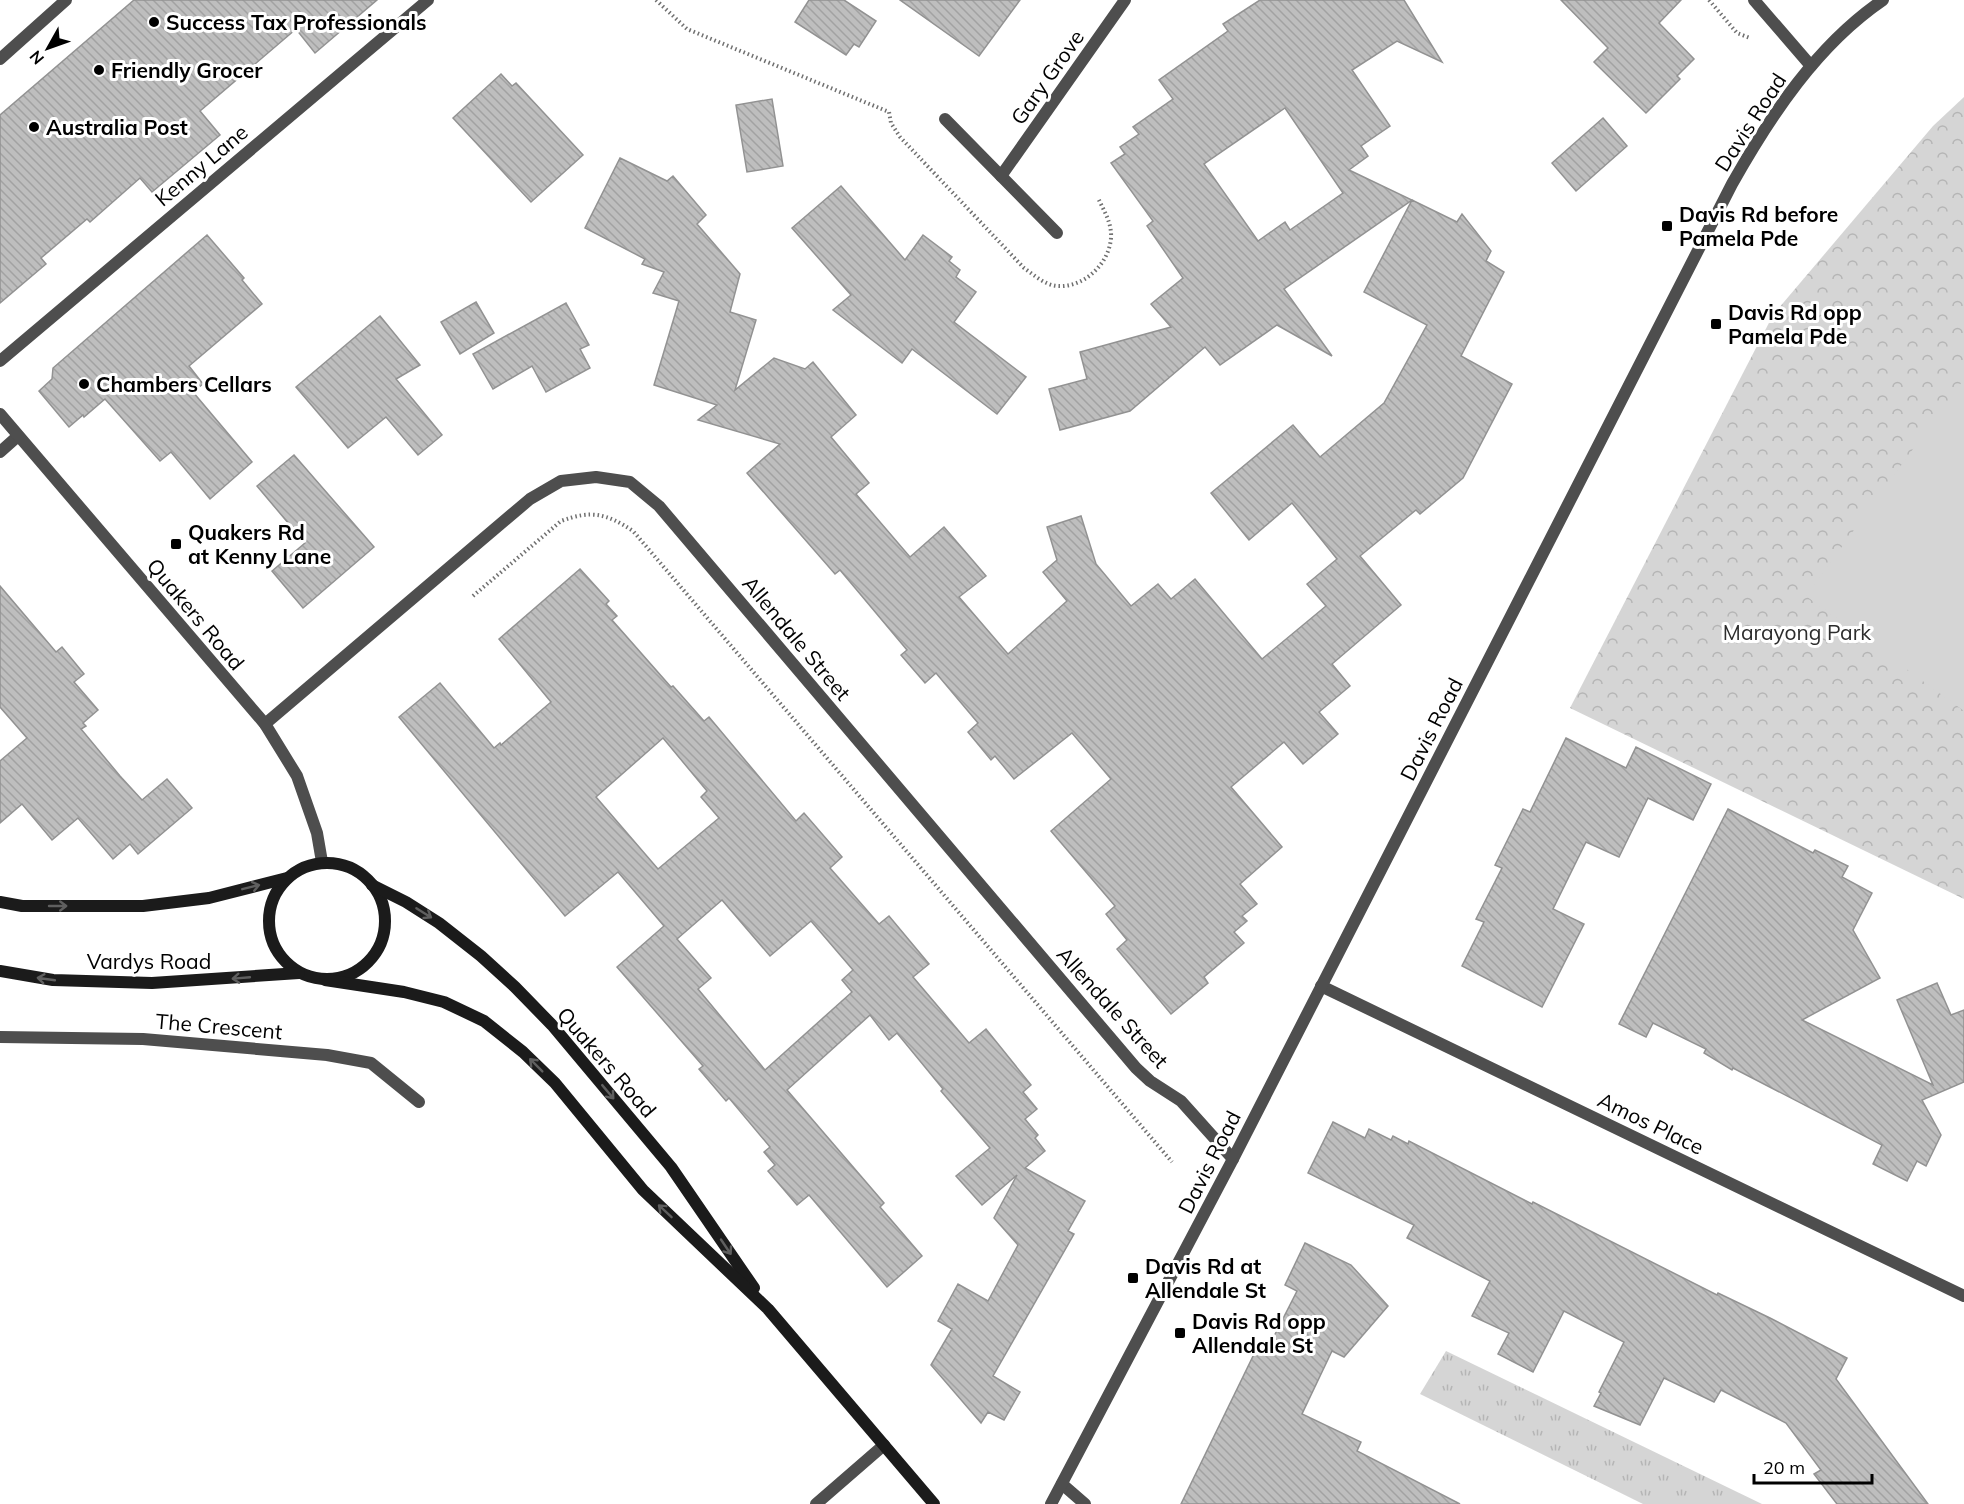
<svg xmlns="http://www.w3.org/2000/svg" width="1964" height="1504" font-family="Mulish,sans-serif">
<style>
.grass{fill:url(#grass-tufts)}
.forest{fill:url(#forest-crowns)}
.garden{fill:#d5d5d5}
.building{fill:url(#building-back-hatch);stroke:#929292;stroke-width:1.5;fill-rule:evenodd}
.lines{fill:none;stroke-linecap:round;stroke-linejoin:round}
.path{stroke:#707070;stroke-width:4;stroke-dasharray:1.5 3;stroke-linecap:butt}
.service{stroke:#4e4e4e;stroke-width:12}
.minor{stroke:#4e4e4e;stroke-width:12}
.tertiary{stroke:#4e4e4e;stroke-width:12}
.secondary{stroke:#1b1b1b;stroke-width:12}
.oneway{stroke:#5f5f5f}
.poi-dot{fill:#000;stroke:#fff;stroke-width:2}
.labels{text-anchor:middle;dominant-baseline:central;stroke-width:6;stroke-linejoin:round;paint-order:stroke}
.poi-label{font-size:21px;font-weight:bold;fill:#000;stroke:#fff;text-anchor:start}
.street-label{font-size:21px;fill:#000;stroke:#fff}
.park-label{font-size:21px;fill:#2c2c2c;stroke:#fff}
</style>
<defs>
<pattern id="grass-tufts" width="24" height="20" patternUnits="userSpaceOnUse" patternTransform="scale(1.5)"><rect width="24" height="20" fill="#d5d5d5"/><path d="M3 7l-1-3M5 7V3M7 7l1-3M15 17l-1-3M17 17v-4M19 17l1-3" fill="none" stroke="#b5b5b5"/></pattern>
<pattern id="forest-crowns" width="20" height="18" patternUnits="userSpaceOnUse" patternTransform="scale(1.5)"><rect width="20" height="18" fill="#d5d5d5"/><path d="M2 6a3 3 0 1 1 6 0M12 15a3 3 0 1 1 6 0" fill="none" stroke="#b5b5b5"/></pattern>
<pattern id="building-back-hatch" width="6" height="6" patternUnits="userSpaceOnUse" patternTransform="scale(1.5)"><rect width="6" height="6" fill="#bebebe"/><path d="M-1 5l2 2M0 0l6 6M5-1l2 2" fill="none" stroke="#a2a2a2"/></pattern>
</defs>
<rect width="100%" height="100%" fill="#fff"/>
<polygon class="grass" points="1446,1351 1762,1504 1643,1504 1420,1394"/>
<polygon class="forest" points="1964,97 1964,899 1570,708 1773,315 1933,126"/>
<polygon class="garden" points="1964,379 1964,711 1806,596"/>
<g class="building">
<polygon points="134,0 377,0 315,53 296,29 200,111 220,135 152,192 140,178 90,222 87,219 41,258 46,264 0,303 0,115"/>
<polygon points="809,0 844,0 876,21 859,47 854,44 846,55 795,22"/>
<polygon points="900,0 1020,0 979,56"/>
<path d="M1260,0H1404L1442,62L1397,41L1352,70L1390,126L1361,146L1368,156L1349,170L1412,200L1284,289L1332,356L1277,325L1220,365L1205,347L1130,411L1060,430L1049,389L1087,379L1080,352L1171,327L1151,304L1183,278L1147,226L1153,221L1111,163L1125,154L1120,147L1139,134L1133,127L1173,99L1159,80L1228,31L1223,24ZM1285,108L1343,193L1290,230L1285,222L1258,241L1204,164Z"/>
<polygon points="1561,0 1681,0 1659,23 1694,59 1677,76 1680,79 1646,113 1594,62 1608,48"/>
<polygon points="501,74 512,86 516,83 583,155 531,202 453,118"/>
<polygon points="772,99 783,166 747,172 736,105"/>
<polygon points="1603,118 1627,146 1576,191 1552,163"/>
<polygon points="620,158 667,181 673,176 706,215 697,224 740,274 730,312 756,320 735,390 774,358 805,369 813,362 856,415 831,437 869,483 856,494 910,557 944,527 986,576 959,597 1008,654 1067,601 1043,572 1057,560 1047,527 1081,516 1096,564 1131,606 1158,584 1171,599 1195,579 1262,659 1326,606 1307,584 1337,559 1292,503 1249,540 1211,493 1293,425 1320,457 1384,403 1427,325 1364,292 1412,200 1457,222 1462,214 1491,251 1486,261 1504,272 1461,356 1512,384 1463,478 1420,514 1416,510 1360,556 1401,605 1332,664 1350,686 1319,712 1338,734 1303,764 1284,742 1231,787 1282,847 1240,884 1257,904 1242,916 1247,921 1234,932 1244,943 1204,977 1208,983 1171,1014 1117,949 1127,940 1106,914 1115,906 1051,831 1111,779 1072,733 1014,779 995,756 991,760 968,732 978,723 936,673 925,683 901,655 907,650 840,570 835,574 747,473 780,444 698,420 717,405 654,385 679,301 653,293 664,272 642,264 645,259 585,228"/>
<polygon points="841,186 905,260 923,235 952,257 949,261 960,270 956,277 976,292 954,322 1026,377 997,414 912,349 902,363 833,310 851,295 792,228"/>
<polygon points="207,235 244,278 242,280 262,304 189,366 203,384 193,392 252,462 210,499 171,452 160,461 105,399 84,417 83,415 69,427 39,391 52,379 53,368"/>
<polygon points="476,302 494,333 460,354 441,322"/>
<polygon points="566,303 589,345 580,349 590,368 546,392 532,366 493,389 473,354"/>
<polygon points="380,316 420,365 396,379 442,435 418,455 386,417 348,448 296,387"/>
<polygon points="294,455 374,547 303,608 272,571 305,543 257,486"/>
<path d="M580,569L609,601L606,604L617,616L612,620L671,687L673,686L704,721L709,717L796,821L804,813L842,857L830,868L879,924L889,916L929,964L913,977L969,1043L986,1029L1031,1085L1023,1092L1037,1109L1025,1119L1038,1135L1035,1138L1045,1151L1025,1168L1085,1201L1068,1231L1074,1234L993,1376L1020,1392L1004,1420L988,1412L981,1423L931,1365L952,1329L938,1321L958,1284L988,1301L1018,1245L994,1218L1017,1175L982,1205L956,1176L990,1148L941,1091L943,1089L897,1033L889,1040L870,1015L787,1090L884,1203L880,1207L922,1256L887,1287L809,1195L797,1205L768,1171L775,1165L764,1152L770,1147L729,1098L726,1101L699,1069L703,1066L617,967L664,926L618,872L565,916L399,717L440,683L494,748L500,743L501,745L551,702L499,639ZM663,738L707,791L701,797L719,818L658,869L596,797ZM722,900L770,956L811,921L853,970L842,980L852,992L765,1070L698,989L711,978L677,939Z"/>
<polygon points="0,586 56,652 62,647 84,674 74,682 98,710 83,723 86,726 81,729 120,776 142,800 167,779 192,808 138,854 130,844 113,859 78,818 52,840 22,804 0,823 0,761 27,738 0,707"/>
<polygon points="1566,738 1626,768 1636,747 1711,784 1693,820 1648,798 1619,857 1586,842 1553,909 1584,924 1542,1007 1462,966 1484,922 1476,919 1502,868 1495,865 1523,809 1530,812"/>
<polygon points="1728,809 1813,853 1815,850 1848,866 1842,877 1872,893 1853,930 1880,978 1802,1020 1933,1085 1897,1000 1937,983 1951,1015 1964,1010 1964,1082 1922,1100 1941,1135 1926,1166 1917,1161 1907,1181 1873,1164 1882,1145 1733,1068 1732,1070 1704,1053 1706,1049 1653,1023 1646,1037 1619,1024"/>
<polygon points="1333,1122 1365,1138 1369,1129 1391,1140 1393,1136 1408,1144 1409,1141 1532,1204 1533,1202 1717,1295 1718,1293 1770,1318 1847,1358 1836,1379 1928,1504 1837,1504 1814,1474 1821,1470 1786,1423 1721,1390 1714,1402 1664,1378 1640,1425 1594,1406 1601,1393 1599,1392 1624,1342 1564,1311 1533,1372 1498,1354 1509,1333 1472,1316 1490,1281 1407,1238 1414,1225 1308,1173"/>
<polygon points="1305,1243 1351,1265 1388,1306 1344,1357 1332,1351 1302,1414 1361,1442 1357,1451 1460,1504 1181,1504 1257,1348 1266,1352 1297,1291 1285,1285"/>
</g>
<g class="lines">
<g class="path">
<path d="M656,0L687,29L889,112L891,123L900,137L1024,268C1034,275 1045,285 1057,286C1084,288 1109,264 1111,238C1112,223 1104,211 1098,198"/>
<polyline points="1709,0 1737,33 1750,38"/>
<path d="M473,596L561,521C591,510 606,513 633,531L1172,1162"/>
</g>
<g class="service">
<polyline points="945,119 1057,233"/>
<polyline points="0,361 428,0"/>
<polyline points="0,452 18,436"/>
</g>
<g class="minor">
<polyline points="1754,0 1811,66"/>
<polyline points="0,59 66,0"/>
<polyline points="1001,176 1125,0"/>
<polyline points="265,724 530,499 561,481 596,477 630,482 659,506 1136,1068 1150,1081 1181,1101 1233,1159"/>
<polyline points="1321,986 1964,1296"/>
<polyline points="0,1037 143,1039 327,1055 371,1063 419,1102"/>
<polyline points="1062,1484 1085,1504"/>
<polyline points="816,1504 884,1445"/>
</g>
<g class="tertiary">
<polyline points="0,414 265,724 297,776 317,833 322,862"/>
<path d="M1051,1504L1233,1159L1732,184C1771,115 1817,45 1883,0"/>
</g>
<g class="secondary">
<circle cx="327" cy="921" r="58"/>
<polyline points="372,885 406,902 439,923 481,956 515,987 552,1025 671,1167 754,1288"/>
<polyline points="0,902 22,906 143,906 209,898 287,878"/>
<polyline points="0,971 53,980 152,983 299,973"/>
<polyline points="325,980 404,992 444,1002 484,1021 523,1052 555,1083 643,1190 768,1309 934,1504"/>
</g>
</g>
<defs><path id="oneway-shaft" d="M-6 0H5M1.5-3L5.5 0L1.5 3" fill="none" stroke-width="1.6" stroke-linecap="round" stroke-linejoin="round" transform="scale(1.5)"/></defs>
<g class="oneway">
<use href="#oneway-shaft" transform="translate(251 887) rotate(-14)"/>
<use href="#oneway-shaft" transform="translate(58 906)"/>
<use href="#oneway-shaft" transform="translate(424 913) rotate(32)"/>
<use href="#oneway-shaft" transform="translate(241 978) rotate(175)"/>
<use href="#oneway-shaft" transform="translate(46 979) rotate(-172)"/>
<use href="#oneway-shaft" transform="translate(536 1065) rotate(-135)"/>
<use href="#oneway-shaft" transform="translate(608 1092) rotate(50)"/>
<use href="#oneway-shaft" transform="translate(665 1211) rotate(-137)"/>
<use href="#oneway-shaft" transform="translate(726 1247) rotate(56)"/>
</g>
<g class="poi-dot">
<circle cx="154" cy="22" r="6"/>
<circle cx="99" cy="70" r="6"/>
<circle cx="34" cy="127" r="6"/>
<rect x="1661" y="220" width="12" height="12" rx="3"/>
<rect x="1710" y="318" width="12" height="12" rx="3"/>
<circle cx="84" cy="384" r="6"/>
<rect x="170" y="538" width="12" height="12" rx="3"/>
<rect x="1127" y="1272" width="12" height="12" rx="3"/>
<rect x="1174" y="1327" width="12" height="12" rx="3"/>
</g>
<g class="labels">
<g class="poi-label">
<text x="166" y="22">Success Tax Professionals</text>
<text x="111" y="70">Friendly Grocer</text>
<text x="46" y="127">Australia Post</text>
<text x="1679" y="214">Davis Rd before<tspan x="1679" dy="24">Pamela Pde</tspan></text>
<text x="1728" y="312">Davis Rd opp<tspan x="1728" dy="24">Pamela Pde</tspan></text>
<text x="96" y="384">Chambers Cellars</text>
<text x="188" y="532">Quakers Rd<tspan x="188" dy="24">at Kenny Lane</tspan></text>
<text x="1145" y="1266">Davis Rd at<tspan x="1145" dy="24">Allendale St</tspan></text>
<text x="1192" y="1321">Davis Rd opp<tspan x="1192" dy="24">Allendale St</tspan></text>
</g>
<g class="street-label">
<text transform="translate(1047 77) rotate(-55)">Gary Grove</text>
<text transform="translate(1750 122) rotate(-57)">Davis Road</text>
<text transform="translate(201 165) rotate(-40)">Kenny Lane</text>
<text transform="translate(196 614) rotate(50)">Quakers Road</text>
<text transform="translate(797 638) rotate(50)">Allendale Street</text>
<text transform="translate(1431 729) rotate(-63)">Davis Road</text>
<text x="149" y="961">Vardys Road</text>
<text transform="translate(1113 1007) rotate(48)">Allendale Street</text>
<text transform="translate(219 1026) rotate(5)">The Crescent</text>
<text transform="translate(607 1062) rotate(49)">Quakers Road</text>
<text transform="translate(1651 1123) rotate(26)">Amos Place</text>
<text transform="translate(1209 1162) rotate(-63)">Davis Road</text>
</g>
<g class="park-label">
<text x="1797" y="632">Marayong Park</text>
</g>
</g>
<g transform="translate(48 48) rotate(230)" stroke="#ffffff" stroke-width="4.5" paint-order="stroke">
<path d="M0-4.5L10 22L0 15L-10 22Z" fill="#000000"/>
<text y="-9" font-size="16" font-weight="bold" text-anchor="middle" fill="#000000">N</text>
</g>
<path d="M1754 1474v9h118v-9" fill="none" stroke="#000000" stroke-width="3"/>
<text x="1763" y="1474" font-size="18" fill="#000000" stroke="#ffffff" stroke-width="4.5" paint-order="stroke">20 m</text>
</svg>
